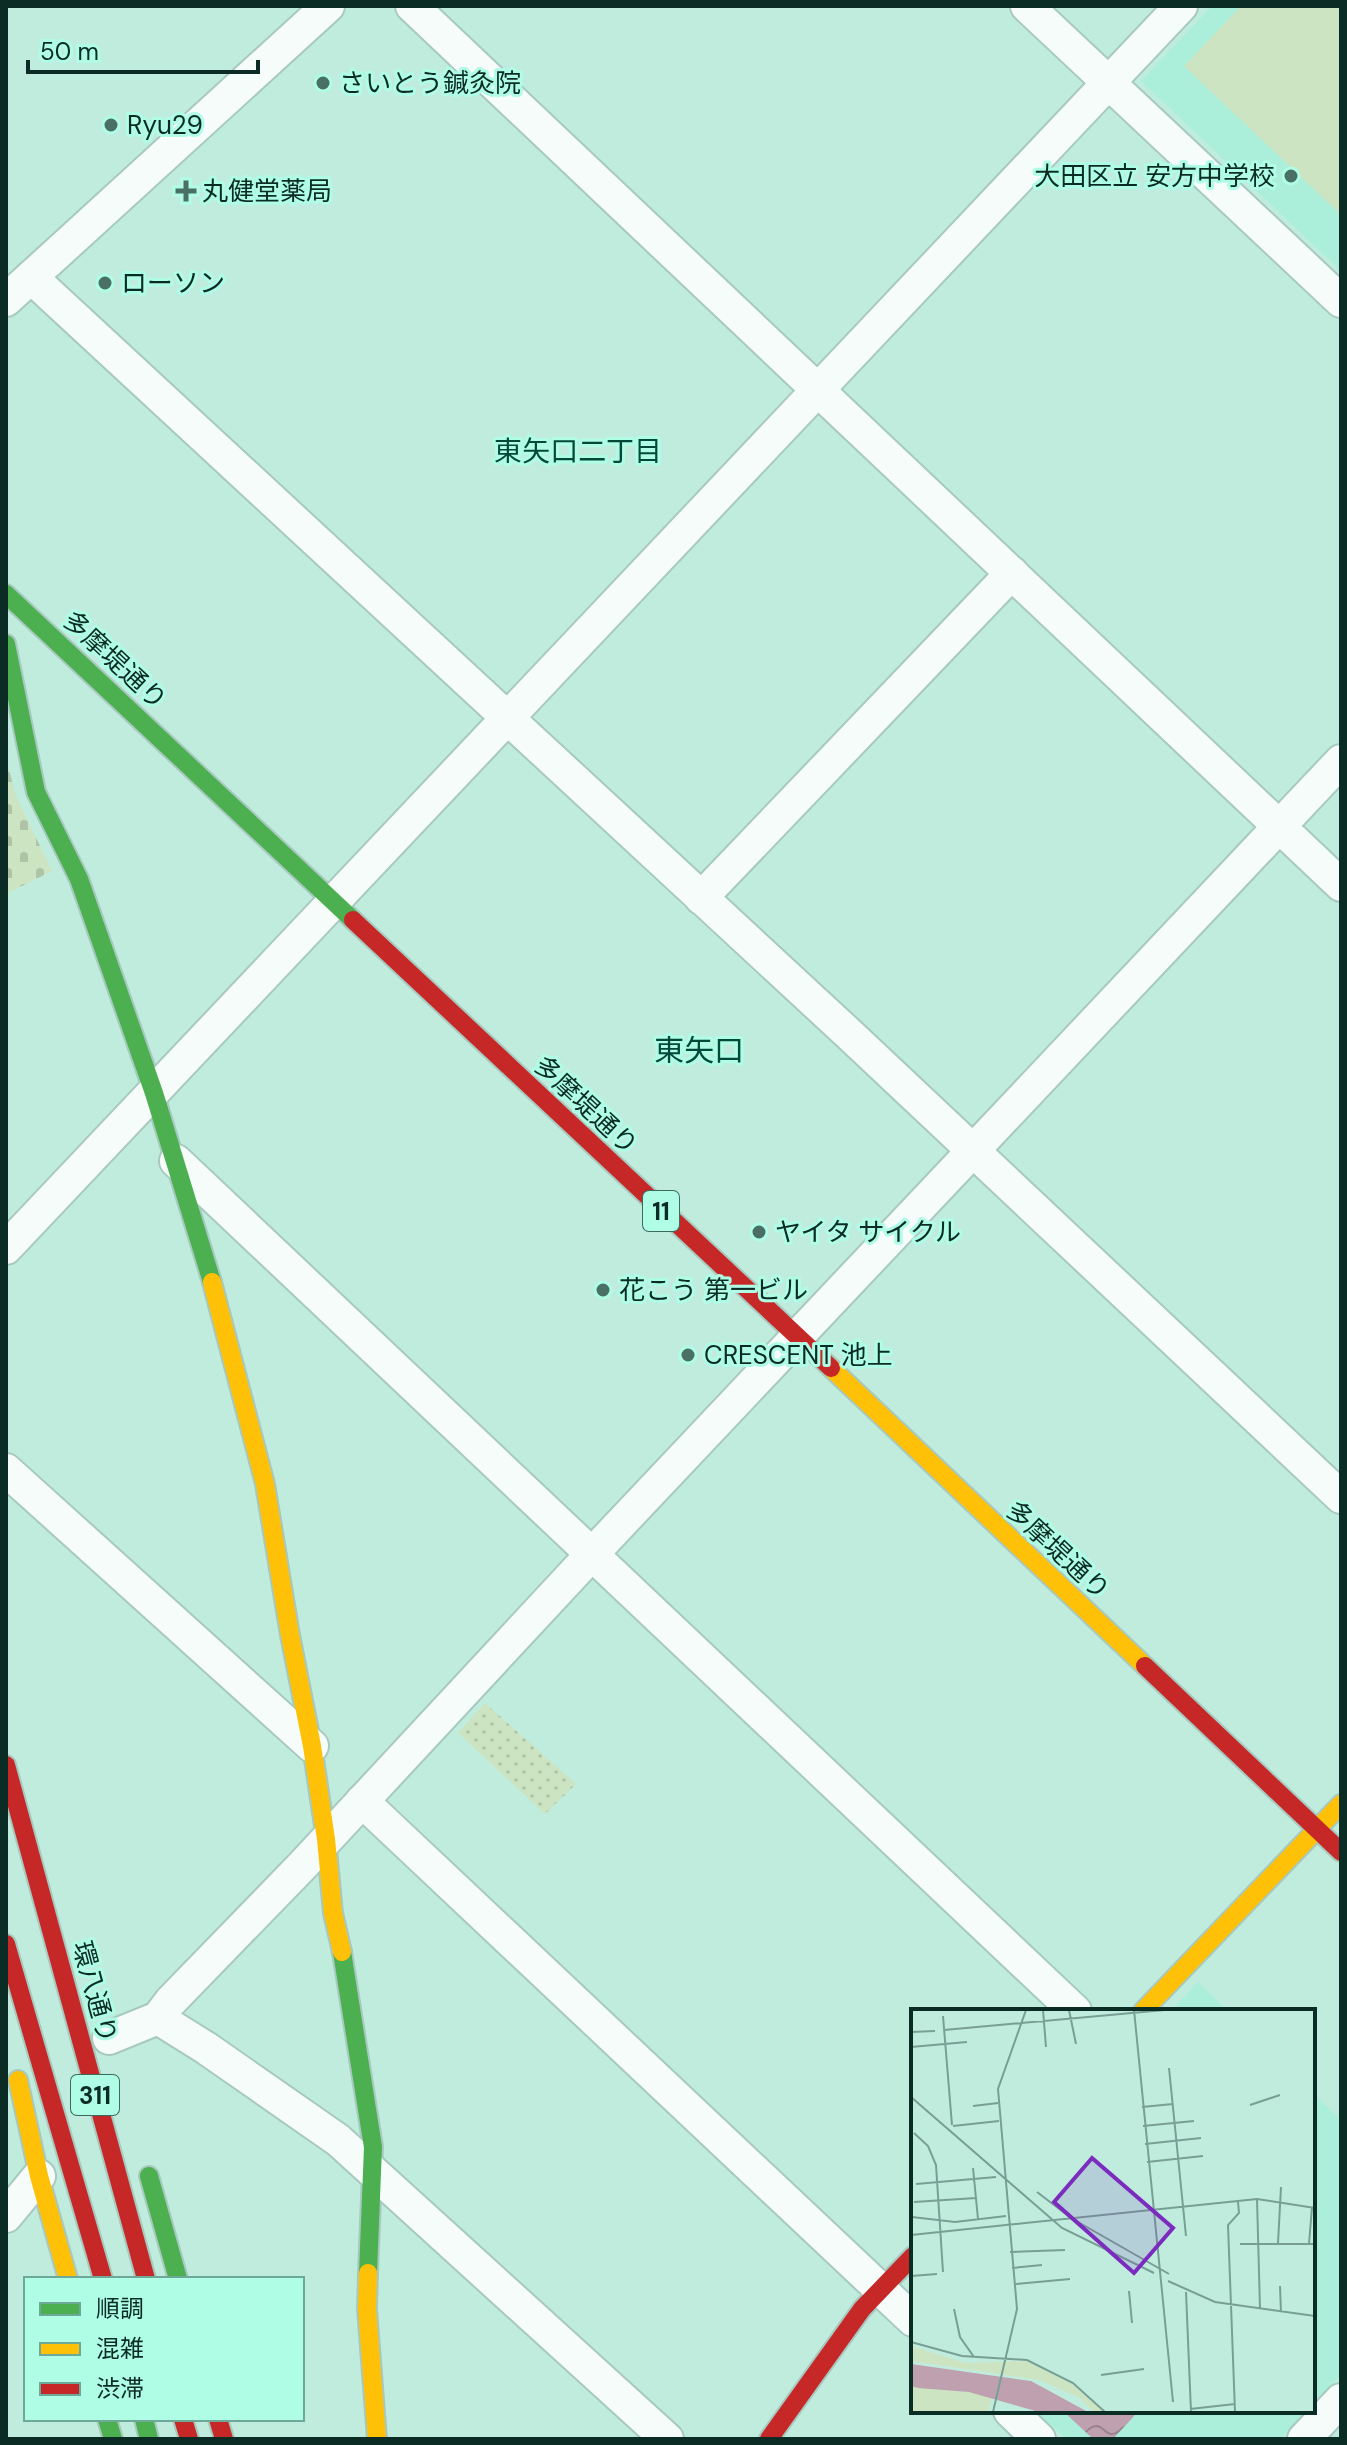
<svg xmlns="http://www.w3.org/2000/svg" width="1347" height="2445" font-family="'DM Sans','Noto Sans JP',sans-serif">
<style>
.built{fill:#abefdb}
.cemetery{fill:url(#cemetery-stones)}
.park{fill:url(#park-dots)}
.pitch{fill:#cde4c3}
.water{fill:url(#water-waves)}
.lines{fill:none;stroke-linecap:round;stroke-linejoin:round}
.street-casing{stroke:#a7c9bf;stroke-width:36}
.fast-casing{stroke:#a7c9bf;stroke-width:22}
.slow-casing{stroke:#a7c9bf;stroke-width:22}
.jam-casing{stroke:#a7c9bf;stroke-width:22}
.street{stroke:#f6fcfa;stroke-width:32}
.fast{stroke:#4caf50;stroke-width:18}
.slow{stroke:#ffc107;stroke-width:18}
.jam{stroke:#c62828;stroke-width:18}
.poi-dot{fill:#4a6f65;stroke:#affde5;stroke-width:3}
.labels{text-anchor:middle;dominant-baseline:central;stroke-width:6;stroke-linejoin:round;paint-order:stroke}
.shield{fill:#affde5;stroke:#3c6b5e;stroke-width:2}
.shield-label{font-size:24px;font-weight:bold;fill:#0b2c24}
.poi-label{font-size:26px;fill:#0b2c24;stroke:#affde5;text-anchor:start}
.street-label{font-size:26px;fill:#0b2c24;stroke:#affde5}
.neighbourhood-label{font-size:28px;fill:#034839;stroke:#affde5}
.quarter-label{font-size:30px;fill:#034839;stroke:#affde5}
.inset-road{fill:none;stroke:#789f94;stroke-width:2}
.view{fill:#7b2cbf;fill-opacity:0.15;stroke:#7b2cbf;stroke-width:4}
.inset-edge{fill:none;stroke:#0b2c24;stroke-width:4}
</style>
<defs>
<pattern id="cemetery-stones" width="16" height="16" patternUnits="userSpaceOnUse" patternTransform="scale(2)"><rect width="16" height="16" fill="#cde4c3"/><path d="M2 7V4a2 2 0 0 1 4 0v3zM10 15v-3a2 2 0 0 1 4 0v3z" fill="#afc4a7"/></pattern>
<pattern id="park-dots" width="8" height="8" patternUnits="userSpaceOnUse" patternTransform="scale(2)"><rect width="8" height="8" fill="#cde4c3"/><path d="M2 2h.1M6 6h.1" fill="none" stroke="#afc4a7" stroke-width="1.8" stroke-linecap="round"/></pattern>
<pattern id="water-waves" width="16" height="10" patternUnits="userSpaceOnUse" patternTransform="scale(2)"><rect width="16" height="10" fill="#bea0ae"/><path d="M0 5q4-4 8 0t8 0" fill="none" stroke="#99838d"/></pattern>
</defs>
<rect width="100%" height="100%" fill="#c0ecde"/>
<g class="built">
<polygon points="1212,6 1341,6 1341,271 1141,81"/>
<polygon points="1198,1982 1228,2011 1171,2011"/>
<polygon points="1313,2093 1341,2120 1341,2375 1313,2405"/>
<polygon points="1036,2411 1307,2411 1281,2439 1066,2439"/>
</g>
<polygon class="cemetery" points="6,758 16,796 52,871 6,894"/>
<polygon class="park" points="485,1703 576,1784 545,1814 458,1733"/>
<polygon class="pitch" points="1241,6 1341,6 1341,215 1184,66"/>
<polygon class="water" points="1063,2411 1134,2411 1136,2414 1113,2439 1093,2439"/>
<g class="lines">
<defs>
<g id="street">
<polyline points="412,6 1341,885"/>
<polyline points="1027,6 1341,301"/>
<polyline points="31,277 849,1034 1341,1497"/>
<polyline points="6,300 328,6"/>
<polyline points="701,898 1012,573"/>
<polyline points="176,1161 1075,2011"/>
<polyline points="6,1248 1181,6"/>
<polyline points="6,1470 312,1746"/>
<polyline points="362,1801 913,2320"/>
<polyline points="158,2018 170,2002 302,1866 592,1554 1341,761"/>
<polyline points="109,2038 158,2018 206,2048 338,2140 667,2439"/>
<polyline points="6,2216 39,2176"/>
<polyline points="1010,2411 1039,2439"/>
<polyline points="1304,2439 1341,2400"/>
</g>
<g id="fast">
<polyline points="6,594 353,920"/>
<polyline points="6,644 36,792 79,879 154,1093 212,1282"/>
<polyline points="342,1952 373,2147 368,2273"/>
<polyline points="149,2176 178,2279"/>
<polyline points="107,2419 113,2439"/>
<polyline points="144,2419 149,2439"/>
</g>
<g id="slow">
<polyline points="212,1282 265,1484 290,1635 312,1746 326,1839 333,1913 342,1952"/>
<polyline points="831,1368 1145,1666"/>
<polyline points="1143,2011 1341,1804"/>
<polyline points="18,2080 39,2176 68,2279"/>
<polyline points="368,2273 367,2309 377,2439"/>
</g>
<g id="jam">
<polyline points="353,920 831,1368"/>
<polyline points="1145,1666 1341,1852"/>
<polyline points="6,1765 146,2279"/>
<polyline points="6,1944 103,2279"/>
<polyline points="183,2419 189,2439"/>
<polyline points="218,2419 224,2439"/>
<polyline points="769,2439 862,2309 913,2256"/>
</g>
</defs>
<use href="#street" class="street-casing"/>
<use href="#fast" class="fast-casing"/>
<use href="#slow" class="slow-casing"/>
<use href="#jam" class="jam-casing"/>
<use href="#street" class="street"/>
<use href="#fast" class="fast"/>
<use href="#slow" class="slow"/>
<use href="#jam" class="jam"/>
</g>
<g class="poi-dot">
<circle cx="323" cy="83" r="8"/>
<circle cx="111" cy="125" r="8"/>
<circle cx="1291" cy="176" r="8"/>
<path d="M182 179h8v8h8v8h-8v8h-8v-8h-8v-8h8z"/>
<circle cx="105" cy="283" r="8"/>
<circle cx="759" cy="1232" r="8"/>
<circle cx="603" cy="1290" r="8"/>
<circle cx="688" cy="1355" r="8"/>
</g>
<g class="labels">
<g class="shield">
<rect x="643" y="1191" width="36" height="40" rx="6"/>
<rect x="71" y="2075" width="48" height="40" rx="6"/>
</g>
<g class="shield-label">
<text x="661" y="1211">11</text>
<text x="95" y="2095">311</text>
</g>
<g class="poi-label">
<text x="339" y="83">さいとう鍼灸院</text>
<text x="127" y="125">Ryu29</text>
<text x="1275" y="176" text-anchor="end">大田区立 安方中学校</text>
<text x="202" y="191">丸健堂薬局</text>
<text x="121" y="283">ローソン</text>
<text x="775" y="1232">ヤイタ サイクル</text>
<text x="619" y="1290">花こう 第一ビル</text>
<text x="704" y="1355">CRESCENT 池上</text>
</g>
<g class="street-label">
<text transform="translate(115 660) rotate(43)">多摩堤通り</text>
<text transform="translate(586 1105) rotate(43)">多摩堤通り</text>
<text transform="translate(1058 1550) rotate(43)">多摩堤通り</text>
<text transform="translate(95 1992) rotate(75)">環八通り</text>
</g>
<g class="neighbourhood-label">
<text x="578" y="451">東矢口二丁目</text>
</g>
<g class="quarter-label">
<text x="699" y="1050">東矢口</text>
</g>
</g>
<g transform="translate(911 2009)">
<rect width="404" height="404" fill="#c0ecde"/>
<path d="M0,377L58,383L81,389L77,403H0Z" fill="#cde4c3"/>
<path d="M0,337L55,354L115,352L161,375L193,403H182L169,389L129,371L0,352Z" fill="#cde4c3"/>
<path d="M0,355L120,372L177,403H128L58,383L7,379L0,377Z" fill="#bea0ae"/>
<path class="inset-road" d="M132,1L135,38M158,1L165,35M223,1L262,393M32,7L41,116M33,21L254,1M0,23L24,22M0,38L56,33M258,59L275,227M0,88L151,219L243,264M339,96L369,86M62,97L87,94M231,98L262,95M42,117L88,112M232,117L283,112M3,124L17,137L25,156L32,263M234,135L290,129M236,153L292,147M62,159L67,210M5,175L85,168M126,183L160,209L258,265M346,190L349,300M3,193L65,189M1,208L44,213L95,207M0,226L346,190L404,199M367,234L370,178M329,235H404M398,235L401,198M99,243L154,241M101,259L131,256M0,267L26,265M257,272L304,293L404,307M104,275L159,270M369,277L370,304M218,282L221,314M275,283L280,403M43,300L49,328L63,348M0,333L51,347L116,351L162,374L194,403M190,366L233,360M279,400L324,395M82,403L106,300L87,80L115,1M324,403L317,216L328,204L327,193"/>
<path class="view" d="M181,149L262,219L223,264L143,193Z"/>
<rect width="404" height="404" class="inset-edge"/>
</g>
<rect width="1347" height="2445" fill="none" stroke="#0b2c24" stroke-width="16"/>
<rect x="24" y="2277" width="280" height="144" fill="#affde5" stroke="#6da998" stroke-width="2"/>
<rect x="40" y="2303" width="40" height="12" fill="#4caf50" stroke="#6da998" stroke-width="2"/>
<text x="96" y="2317" font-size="24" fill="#0b2c24">順調</text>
<rect x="40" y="2343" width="40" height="12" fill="#ffc107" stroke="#6da998" stroke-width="2"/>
<text x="96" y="2357" font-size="24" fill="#0b2c24">混雑</text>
<rect x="40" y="2383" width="40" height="12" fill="#c62828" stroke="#6da998" stroke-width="2"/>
<text x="96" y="2397" font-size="24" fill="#0b2c24">渋滞</text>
<path d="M28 60v12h230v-12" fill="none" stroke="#0b2c24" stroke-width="4"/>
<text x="40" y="60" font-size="24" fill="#0b2c24" stroke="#affde5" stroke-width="6" paint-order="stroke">50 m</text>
</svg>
